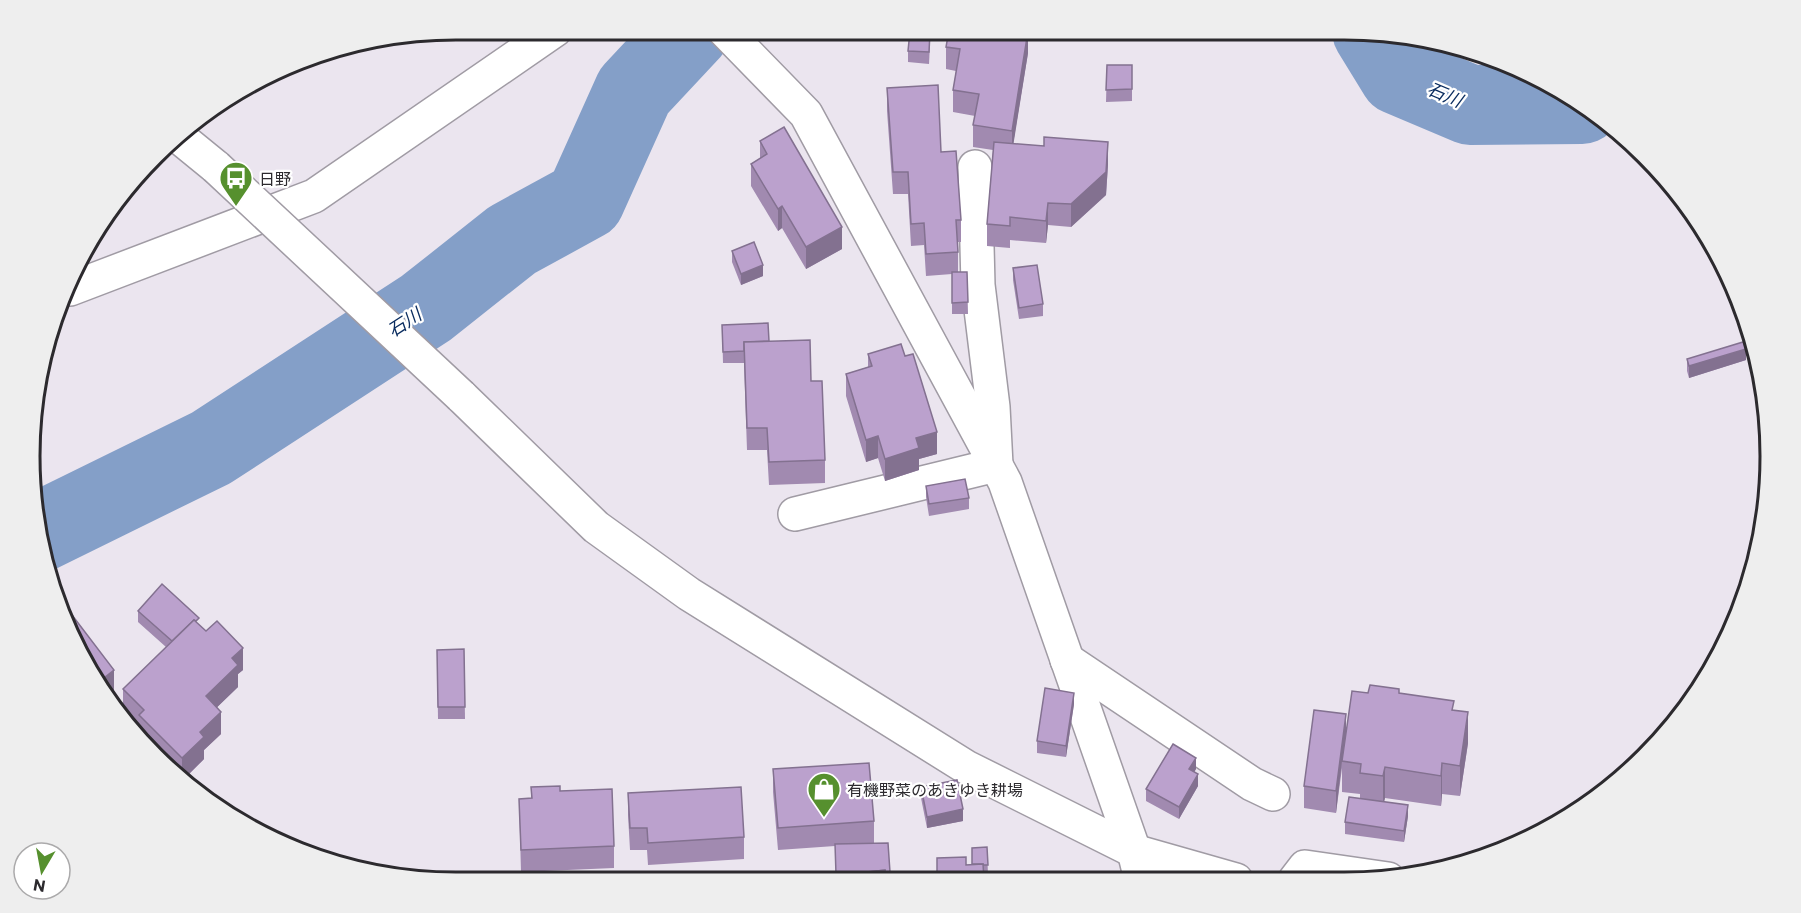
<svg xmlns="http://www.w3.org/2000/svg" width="1801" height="913" font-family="Commissioner,'Noto Sans JP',sans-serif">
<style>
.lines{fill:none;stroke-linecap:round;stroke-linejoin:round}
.river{stroke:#849fc8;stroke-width:80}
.minor-casing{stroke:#a09ba4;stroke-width:36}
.minor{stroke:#fff;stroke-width:33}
.minor-bridge-casing{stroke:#a09ba4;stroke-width:36;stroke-linecap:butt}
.minor-bridge{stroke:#fff;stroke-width:33}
.wall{fill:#a18ab0}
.shaded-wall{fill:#837190}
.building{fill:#bba1cd;stroke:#837190;stroke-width:1.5}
.labels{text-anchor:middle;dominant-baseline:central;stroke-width:4.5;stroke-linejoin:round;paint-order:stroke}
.poi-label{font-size:16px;fill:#2c2a2e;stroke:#fff;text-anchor:start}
.water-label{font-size:18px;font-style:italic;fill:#0b2d60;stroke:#fff}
.rim{fill:none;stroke:#2c2a2e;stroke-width:3}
</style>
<rect width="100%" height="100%" fill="#ebe5ef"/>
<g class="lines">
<g class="river">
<polyline points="1372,31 1399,75 1470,105 1582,104"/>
<polyline points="40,532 211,448 426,308 512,240 585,200 634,91 691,30"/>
</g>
<defs>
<g id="minor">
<polyline points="724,30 806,114 1005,482 1134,851 1141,880"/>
<polyline points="178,136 216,167"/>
<polyline points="70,289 314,196 555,30"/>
<polyline points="461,396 596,527 689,594 966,767 1134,851 1236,880"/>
<polyline points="795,514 996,465 993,407 978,285 975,167"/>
<polyline points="1067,660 1252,784 1273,794"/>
<polyline points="1295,880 1305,867 1388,879"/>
</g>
</defs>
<use href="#minor" class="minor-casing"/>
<use href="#minor" class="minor"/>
<defs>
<polyline id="minor-bridge" points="216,167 461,396"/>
</defs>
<use href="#minor-bridge" class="minor-bridge-casing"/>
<use href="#minor-bridge" class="minor-bridge"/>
</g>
<g class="wall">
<polygon points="930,44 929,64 908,62 908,51"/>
<polygon points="946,47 1028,53 1013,144 1108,164 1106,195 1071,227 1048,225 1046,243 1010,240 1010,248 987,246 987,224 993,150 973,147 973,125 975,116 953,112 953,90 956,71 946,69"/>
<polygon points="1107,65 1132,65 1132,101 1106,102"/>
<polygon points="887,88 941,152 961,220 961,242 958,242 958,272 967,272 968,314 952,314 952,274 926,276 924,245 911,246 908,194 893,194 887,111"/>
<polygon points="760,141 842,249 806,269 782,228 778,231 751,186 751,164 760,158"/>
<polygon points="732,251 763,276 741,285 732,262"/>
<polygon points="1013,268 1043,304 1043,316 1019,319 1013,280"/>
<polygon points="722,325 769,341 811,381 825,460 825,483 769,485 767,450 747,450 744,363 723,363"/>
<polygon points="868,354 937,454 919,459 919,470 885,481 878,458 866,462 846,396 846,374 868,367"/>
<polygon points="1687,359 1746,360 1689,378 1687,371"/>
<polygon points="926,486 969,498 969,509 929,516 926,497"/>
<polygon points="138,611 199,625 243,670 238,674 238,687 217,707 221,734 204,750 204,759 184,779 155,758 139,733 139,727 133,721 133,728 74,645 114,692 112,694 123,708 123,689 166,647 138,622"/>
<polygon points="464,649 465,719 438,719 437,650"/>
<polygon points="1368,693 1399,693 1454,710 1468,743 1460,796 1442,794 1441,806 1385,798 1384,801 1408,816 1404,842 1345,834 1345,822 1360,798 1360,794 1342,792 1342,768 1336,813 1304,808 1304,786 1346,731"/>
<polygon points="1074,704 1066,757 1037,753 1037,741"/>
<polygon points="773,769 874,821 874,844 888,843 890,881 835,881 835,876 836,875 835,846 778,850 773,792"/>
<polygon points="1196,769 1194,772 1198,786 1179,819 1146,801 1146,789"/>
<polygon points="531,787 560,791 614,846 614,868 521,872 519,799 531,798"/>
<polygon points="921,787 963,821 927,828 921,798"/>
<polygon points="628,793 744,837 744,859 648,865 647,850 630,850 628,815"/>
<polygon points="987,847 988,876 984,876 966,865 972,864"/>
</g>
<g class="shaded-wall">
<polygon points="1028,31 1028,53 1012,153 1012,131"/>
<polygon points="1108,142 1108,164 1106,195 1071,227 1071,204"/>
<polygon points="1048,203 1048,225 1046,243 1046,221"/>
<polygon points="782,206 782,228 778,231 778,209"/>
<polygon points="842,227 842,249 806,269 806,247"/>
<polygon points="763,265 763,276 741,285 741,274"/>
<polygon points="1746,349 1746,360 1689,378 1689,366"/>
<polygon points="937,432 937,454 919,459 919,470 885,481 885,459 916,438"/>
<polygon points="878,436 878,458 866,462 866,440"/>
<polygon points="243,648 243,670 238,674 238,687 206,718 206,696 232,658"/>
<polygon points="114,670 114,692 110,695 100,681"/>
<polygon points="1074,693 1074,704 1066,757 1066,746"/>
<polygon points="221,712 221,734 204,750 204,759 184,779 182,777 182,758 200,732"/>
<polygon points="1468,712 1468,743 1460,796 1460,766"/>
<polygon points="1346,714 1346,736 1342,761 1336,813 1336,791"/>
<polygon points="1196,758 1196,769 1189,781 1189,769"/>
<polygon points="1442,763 1442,794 1441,806 1441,776"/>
<polygon points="1385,767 1385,798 1383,807 1383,776"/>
<polygon points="1198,774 1198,786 1179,819 1179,807"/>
<polygon points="1408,805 1408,816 1404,842 1404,831"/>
<polygon points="963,809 963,821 927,828 927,817"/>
</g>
<g class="building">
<polygon points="949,30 1022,31 1028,31 1012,131 973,125 979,94 953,90 960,49 946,47"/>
<polygon points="910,31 930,32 929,52 908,51"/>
<polygon points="1107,65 1132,65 1132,89 1106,90"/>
<polygon points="938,85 941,152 956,151 961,220 956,220 958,252 926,254 924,223 911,224 908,172 893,172 887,88"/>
<polygon points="784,127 842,227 806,247 782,206 778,209 751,164 767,154 760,141"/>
<polygon points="1044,137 1108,142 1106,172 1071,204 1048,203 1046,221 1010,217 1010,226 987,224 994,142 1044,146"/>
<polygon points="754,242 763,265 741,274 732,251"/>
<polygon points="1037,265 1043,304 1019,308 1013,268"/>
<polygon points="952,272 967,272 968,302 952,303"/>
<polygon points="768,323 769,341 744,342 744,351 723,352 722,325"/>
<polygon points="810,340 811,381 822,381 825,460 769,462 767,428 747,428 744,342"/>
<polygon points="1743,342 1746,349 1689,366 1687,359"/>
<polygon points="901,344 905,356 913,354 937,432 916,438 919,448 885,459 878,436 866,440 846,374 872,366 868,354"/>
<polygon points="965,479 969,498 929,504 926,486"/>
<polygon points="162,584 199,618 196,621 194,620 172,641 138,611"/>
<polygon points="72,615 114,670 100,681 74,645 66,619"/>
<polygon points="194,620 206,631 217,621 243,648 232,658 238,665 206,696 221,712 200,732 204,737 182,758 139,715 144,710 123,689"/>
<polygon points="464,649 465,707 438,707 437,650"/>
<polygon points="1370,685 1399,689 1399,693 1454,701 1452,710 1468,712 1460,766 1442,763 1441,776 1385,767 1383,776 1360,773 1361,764 1342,761 1352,691 1368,693"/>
<polygon points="1045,688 1074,693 1066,746 1037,741"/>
<polygon points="112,694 133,720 130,723 110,695"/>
<polygon points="1314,710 1346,714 1336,791 1304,786"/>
<polygon points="136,730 176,773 155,758 135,731"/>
<polygon points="1173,744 1196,758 1189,769 1198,774 1179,807 1146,789"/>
<polygon points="869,763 874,821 778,828 773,769"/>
<polygon points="957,780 963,809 927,817 921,787"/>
<polygon points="560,786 560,791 612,789 614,846 521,850 519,799 532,798 531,787"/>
<polygon points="741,787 744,837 648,843 647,828 630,828 628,793"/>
<polygon points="1349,797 1408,805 1404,831 1345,822"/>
<polygon points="888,843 890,872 885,872 885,870 856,873 836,874 835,844"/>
<polygon points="987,847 988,865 983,865 983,864 972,864 972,848"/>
<polygon points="966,857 966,865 983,864 984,880 910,881 909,875 937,874 937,858"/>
<polygon points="885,870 886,881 835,881 835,876"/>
<polygon points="1122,877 1123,880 1114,880"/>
</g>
<defs>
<symbol id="bus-pin" viewBox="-11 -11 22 30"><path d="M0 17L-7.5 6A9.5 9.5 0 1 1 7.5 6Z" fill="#56902e" stroke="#fff"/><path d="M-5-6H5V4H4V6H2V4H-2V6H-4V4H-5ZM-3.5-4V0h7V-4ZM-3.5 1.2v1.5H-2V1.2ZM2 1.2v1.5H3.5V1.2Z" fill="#fff"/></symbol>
<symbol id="shop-pin" viewBox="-11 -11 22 30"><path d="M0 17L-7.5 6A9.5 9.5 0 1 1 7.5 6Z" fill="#56902e" stroke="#fff"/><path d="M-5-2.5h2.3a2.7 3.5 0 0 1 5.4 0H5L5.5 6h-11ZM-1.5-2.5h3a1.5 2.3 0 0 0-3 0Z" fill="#fff"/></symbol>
</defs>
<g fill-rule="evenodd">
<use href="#bus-pin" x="217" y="159" width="38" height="52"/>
<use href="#shop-pin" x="805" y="770" width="38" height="52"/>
</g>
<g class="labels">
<g class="poi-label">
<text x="259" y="178">日野</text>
<text x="847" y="789">有機野菜のあきゆき耕場</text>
</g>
<g class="water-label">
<text transform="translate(1445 94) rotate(23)">石川</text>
<text transform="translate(404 322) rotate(-33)">石川</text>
</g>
</g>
<path d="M0 0H1801V913H0ZM456 40H1344A416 416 0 0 1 1760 456V456A416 416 0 0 1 1344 872H456A416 416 0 0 1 40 456V456A416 416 0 0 1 456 40Z" fill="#eee" fill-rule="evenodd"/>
<path class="rim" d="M456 40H1344A416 416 0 0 1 1760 456V456A416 416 0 0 1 1344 872H456A416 416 0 0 1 40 456V456A416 416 0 0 1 456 40Z"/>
<g transform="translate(42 871) rotate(190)"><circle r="28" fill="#ffffff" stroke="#abaaab" stroke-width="1.5"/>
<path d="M0-4.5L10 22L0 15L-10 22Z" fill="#56902e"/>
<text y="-9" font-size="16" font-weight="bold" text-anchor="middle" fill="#2c2a2e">N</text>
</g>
</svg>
